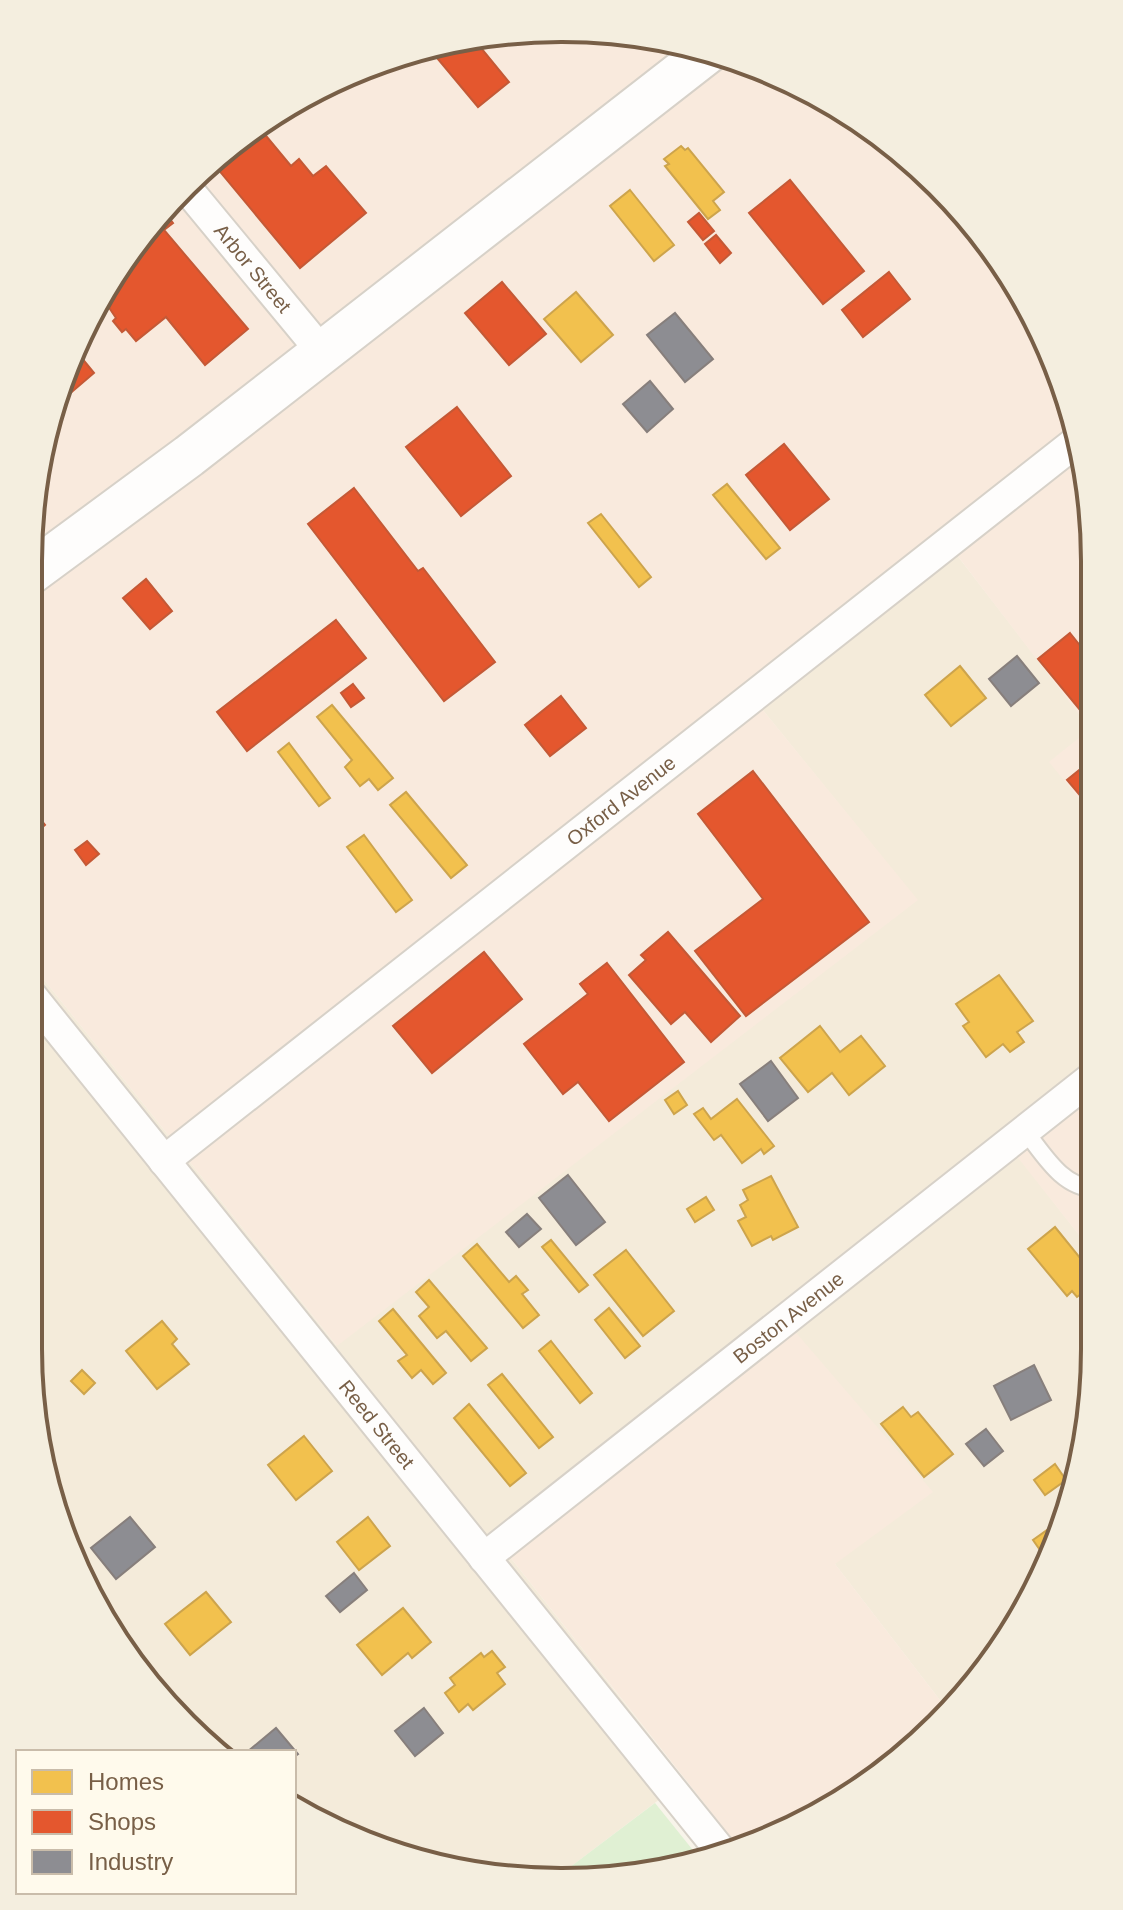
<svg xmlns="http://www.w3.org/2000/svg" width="1123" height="1910" font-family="Helvetica,sans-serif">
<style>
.residential{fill:#f4ebda}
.commercial{fill:#f9eadd}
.green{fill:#e0f0d3}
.homes{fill:#f2c14e;stroke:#cda44c;stroke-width:2}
.shops{fill:#e4572e;stroke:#c45936;stroke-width:2}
.industry{fill:#8d8d92;stroke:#877f7c;stroke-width:2}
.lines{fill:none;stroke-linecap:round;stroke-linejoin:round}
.lane-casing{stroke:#d7d1c8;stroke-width:20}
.street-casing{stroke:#d7d1c8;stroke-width:34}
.secondary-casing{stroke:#d7d1c8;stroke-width:46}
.lane{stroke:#fefdfc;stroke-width:16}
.street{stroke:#fefdfc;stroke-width:30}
.secondary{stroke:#fefdfc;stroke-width:42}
.labels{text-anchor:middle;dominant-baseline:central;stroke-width:8;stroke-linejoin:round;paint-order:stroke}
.street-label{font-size:20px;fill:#785f47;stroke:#fffaec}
.rim{fill:none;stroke:#785f47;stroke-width:4}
</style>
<rect width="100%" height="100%" fill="#f8f4ea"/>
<polygon class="residential" points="946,541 1091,729 1050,762 1094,817 1094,1080 1009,1145 1094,1254 1094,1384 1067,1520 1005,1645 946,1708 835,1564 510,1557 685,1780 553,1880 390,1854 294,1802 294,1752 217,1752 138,1673 56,1520 28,1348 29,961 336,1345 917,900 753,698"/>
<g class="commercial">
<polygon points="562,28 666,38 766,69 858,118 962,209 1024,295 1067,390 1094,526 1094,817 1049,762 1090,729 947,542 753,698 918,900 337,1346 29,961 29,526 56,390 118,265 185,184 265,118 358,68 458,38"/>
<polygon points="1094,1080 1094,1254 1008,1145"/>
<polygon points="792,1328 933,1492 835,1564 946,1708 886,1772 741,1850 510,1557"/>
</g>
<polygon class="green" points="655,1803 700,1859 562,1882 553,1880"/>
<g class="homes">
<polygon points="681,146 685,150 688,148 724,192 713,201 720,210 708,219 665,166 669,164 664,159"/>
<polygon points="630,190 674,245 654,261 610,206"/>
<polygon points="576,292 613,335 581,362 544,319"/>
<polygon points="727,484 780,548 766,559 713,495"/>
<polygon points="601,514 651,577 639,587 588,523"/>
<polygon points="960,666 986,698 951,726 925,695"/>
<polygon points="332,705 393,778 378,790 369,779 360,786 345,767 352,760 317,717"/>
<polygon points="289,743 330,798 319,806 278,752"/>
<polygon points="406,792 467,865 451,878 390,805"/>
<polygon points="364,835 412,900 396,912 347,847"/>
<polygon points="999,975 1033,1021 1017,1032 1024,1042 1010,1052 1003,1044 986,1057 963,1026 969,1022 956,1004"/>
<polygon points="820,1026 840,1052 861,1036 885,1066 849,1095 832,1073 808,1092 780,1058"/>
<polygon points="678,1091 687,1105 674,1114 665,1100"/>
<polygon points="737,1099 774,1146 764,1154 761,1149 742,1163 721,1135 714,1140 694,1114 703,1108 711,1119"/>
<polygon points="28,1141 41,1158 28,1168"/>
<polygon points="771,1176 798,1227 773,1240 771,1236 752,1246 738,1221 746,1217 740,1205 748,1200 743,1190"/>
<polygon points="706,1197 714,1210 695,1222 687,1209"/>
<polygon points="1055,1227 1093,1274 1083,1283 1088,1289 1077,1297 1072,1291 1067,1296 1028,1249"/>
<polygon points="551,1240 588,1285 579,1292 542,1247"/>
<polygon points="477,1244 509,1282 516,1276 528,1290 522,1294 539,1315 523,1328 463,1256"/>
<polygon points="626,1250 674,1311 643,1336 594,1275"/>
<polygon points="429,1280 487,1348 471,1361 446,1331 437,1338 419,1316 429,1307 416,1292"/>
<polygon points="609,1308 640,1346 625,1358 595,1320"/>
<polygon points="393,1309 446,1373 433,1384 421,1370 412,1378 398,1361 407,1355 379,1321"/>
<polygon points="162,1321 177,1339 172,1344 189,1364 157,1389 126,1351"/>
<polygon points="551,1341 592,1393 580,1403 539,1351"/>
<polygon points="82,1370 95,1383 84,1394 71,1381"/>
<polygon points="502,1374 553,1437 539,1448 488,1385"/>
<polygon points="469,1404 526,1473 510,1486 454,1418"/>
<polygon points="903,1407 911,1417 918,1412 953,1454 924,1477 881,1424"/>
<polygon points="304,1436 332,1471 296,1500 268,1465"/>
<polygon points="1055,1464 1066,1480 1045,1495 1034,1480"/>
<polygon points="1068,1515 1067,1520 1047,1560 1033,1540"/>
<polygon points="368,1517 390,1546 359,1570 337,1542"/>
<polygon points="206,1592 231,1622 190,1655 165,1624"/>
<polygon points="403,1608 431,1642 412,1658 408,1653 382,1675 357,1645"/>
<polygon points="492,1651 505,1667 497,1673 505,1684 473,1710 468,1704 459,1712 445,1693 455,1685 450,1678 481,1653 484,1657"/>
</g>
<g class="shops">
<polygon points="472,37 509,82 478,107 428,47"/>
<polygon points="257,125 291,166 299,159 313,176 326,166 366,213 300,268 212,162"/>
<polygon points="790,180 864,271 823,304 749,213"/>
<polygon points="163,210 173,223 164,230 248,329 205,365 166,317 136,341 126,329 122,332 113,321 116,318 102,297 118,265"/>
<polygon points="699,213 714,231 703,240 688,222"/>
<polygon points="716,235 731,253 720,263 705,244"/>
<polygon points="889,272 910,299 863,337 842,310"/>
<polygon points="502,282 546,334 509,365 465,313"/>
<polygon points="76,351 94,373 53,408 56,390"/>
<polygon points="457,407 511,476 461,516 406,447"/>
<polygon points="784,444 829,499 790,530 746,475"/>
<polygon points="354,488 418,571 423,568 495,662 444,701 308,524"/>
<polygon points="146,579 172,611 150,629 123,598"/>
<polygon points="336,620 366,658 247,751 217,712"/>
<polygon points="1070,633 1094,663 1094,727 1038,659"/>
<polygon points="353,684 364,698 351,707 341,693"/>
<polygon points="561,696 586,728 550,756 525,725"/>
<polygon points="1094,758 1094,812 1067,780"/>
<polygon points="753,771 869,922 746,1016 695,951 763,899 698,814"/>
<polygon points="29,805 45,825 29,839"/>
<polygon points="87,841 99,854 86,865 75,850"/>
<polygon points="668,932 740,1016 711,1042 685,1012 671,1024 629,975 646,960 641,955"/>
<polygon points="484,952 522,999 432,1073 393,1026"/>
<polygon points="607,963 684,1062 609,1121 578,1082 563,1094 524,1044 588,994 580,984"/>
</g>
<g class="industry">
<polygon points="675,313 713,359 685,382 647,335"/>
<polygon points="650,381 673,409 647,432 623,404"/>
<polygon points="1017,656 1039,683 1011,706 989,679"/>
<polygon points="771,1061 798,1098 768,1121 740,1084"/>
<polygon points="568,1175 605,1222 576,1245 539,1198"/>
<polygon points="527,1214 541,1229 519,1247 506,1232"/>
<polygon points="1034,1365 1051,1400 1011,1420 994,1386"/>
<polygon points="986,1429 1003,1451 984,1466 966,1444"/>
<polygon points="130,1517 155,1547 116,1579 91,1548"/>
<polygon points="354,1573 367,1590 340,1612 326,1596"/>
<polygon points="424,1708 443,1733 415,1756 395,1731"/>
<polygon points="276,1728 298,1754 294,1757 294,1752 247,1752"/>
</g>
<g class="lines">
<defs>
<path id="lane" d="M1025,1131C1043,1153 1062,1188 1094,1188"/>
<g id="street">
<path id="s1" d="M184,185L322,352"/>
<path id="s2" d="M29,993L724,1855"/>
<path id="s3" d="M164,1161L1077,441"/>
<path id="s4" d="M484,1558L1094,1076"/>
</g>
<polyline id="secondary" points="29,574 189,456 709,51"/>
</defs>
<use href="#lane" class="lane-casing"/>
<use href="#street" class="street-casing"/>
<use href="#secondary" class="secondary-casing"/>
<use href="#lane" class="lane"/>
<use href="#street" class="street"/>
<use href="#secondary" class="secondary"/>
</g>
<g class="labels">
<g class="street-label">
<text stroke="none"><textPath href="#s1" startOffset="108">Arbor Street</textPath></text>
<text stroke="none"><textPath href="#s3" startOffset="582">Oxford Avenue</textPath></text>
<text stroke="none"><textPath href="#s4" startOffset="388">Boston Avenue</textPath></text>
<text stroke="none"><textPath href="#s2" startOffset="554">Reed Street</textPath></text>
</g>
</g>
<path d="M0 0H1123V1910H0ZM561 42H562A519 519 0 0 1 1081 561V1349A519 519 0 0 1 562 1868H561A519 519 0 0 1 42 1349V561A519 519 0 0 1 561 42Z" fill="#f4eedf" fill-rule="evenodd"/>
<path class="rim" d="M561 42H562A519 519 0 0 1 1081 561V1349A519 519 0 0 1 562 1868H561A519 519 0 0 1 42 1349V561A519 519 0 0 1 561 42Z"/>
<rect x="16" y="1750" width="280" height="144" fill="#fffaec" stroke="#c9bcaa" stroke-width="2"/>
<rect x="32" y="1770" width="40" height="24" fill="#f2c14e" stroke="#c9bcaa" stroke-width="2"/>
<text x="88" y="1790" font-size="24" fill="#785f47">Homes</text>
<rect x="32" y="1810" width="40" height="24" fill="#e4572e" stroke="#c9bcaa" stroke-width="2"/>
<text x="88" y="1830" font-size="24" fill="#785f47">Shops</text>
<rect x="32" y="1850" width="40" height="24" fill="#8d8d92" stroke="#c9bcaa" stroke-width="2"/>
<text x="88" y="1870" font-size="24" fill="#785f47">Industry</text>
</svg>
